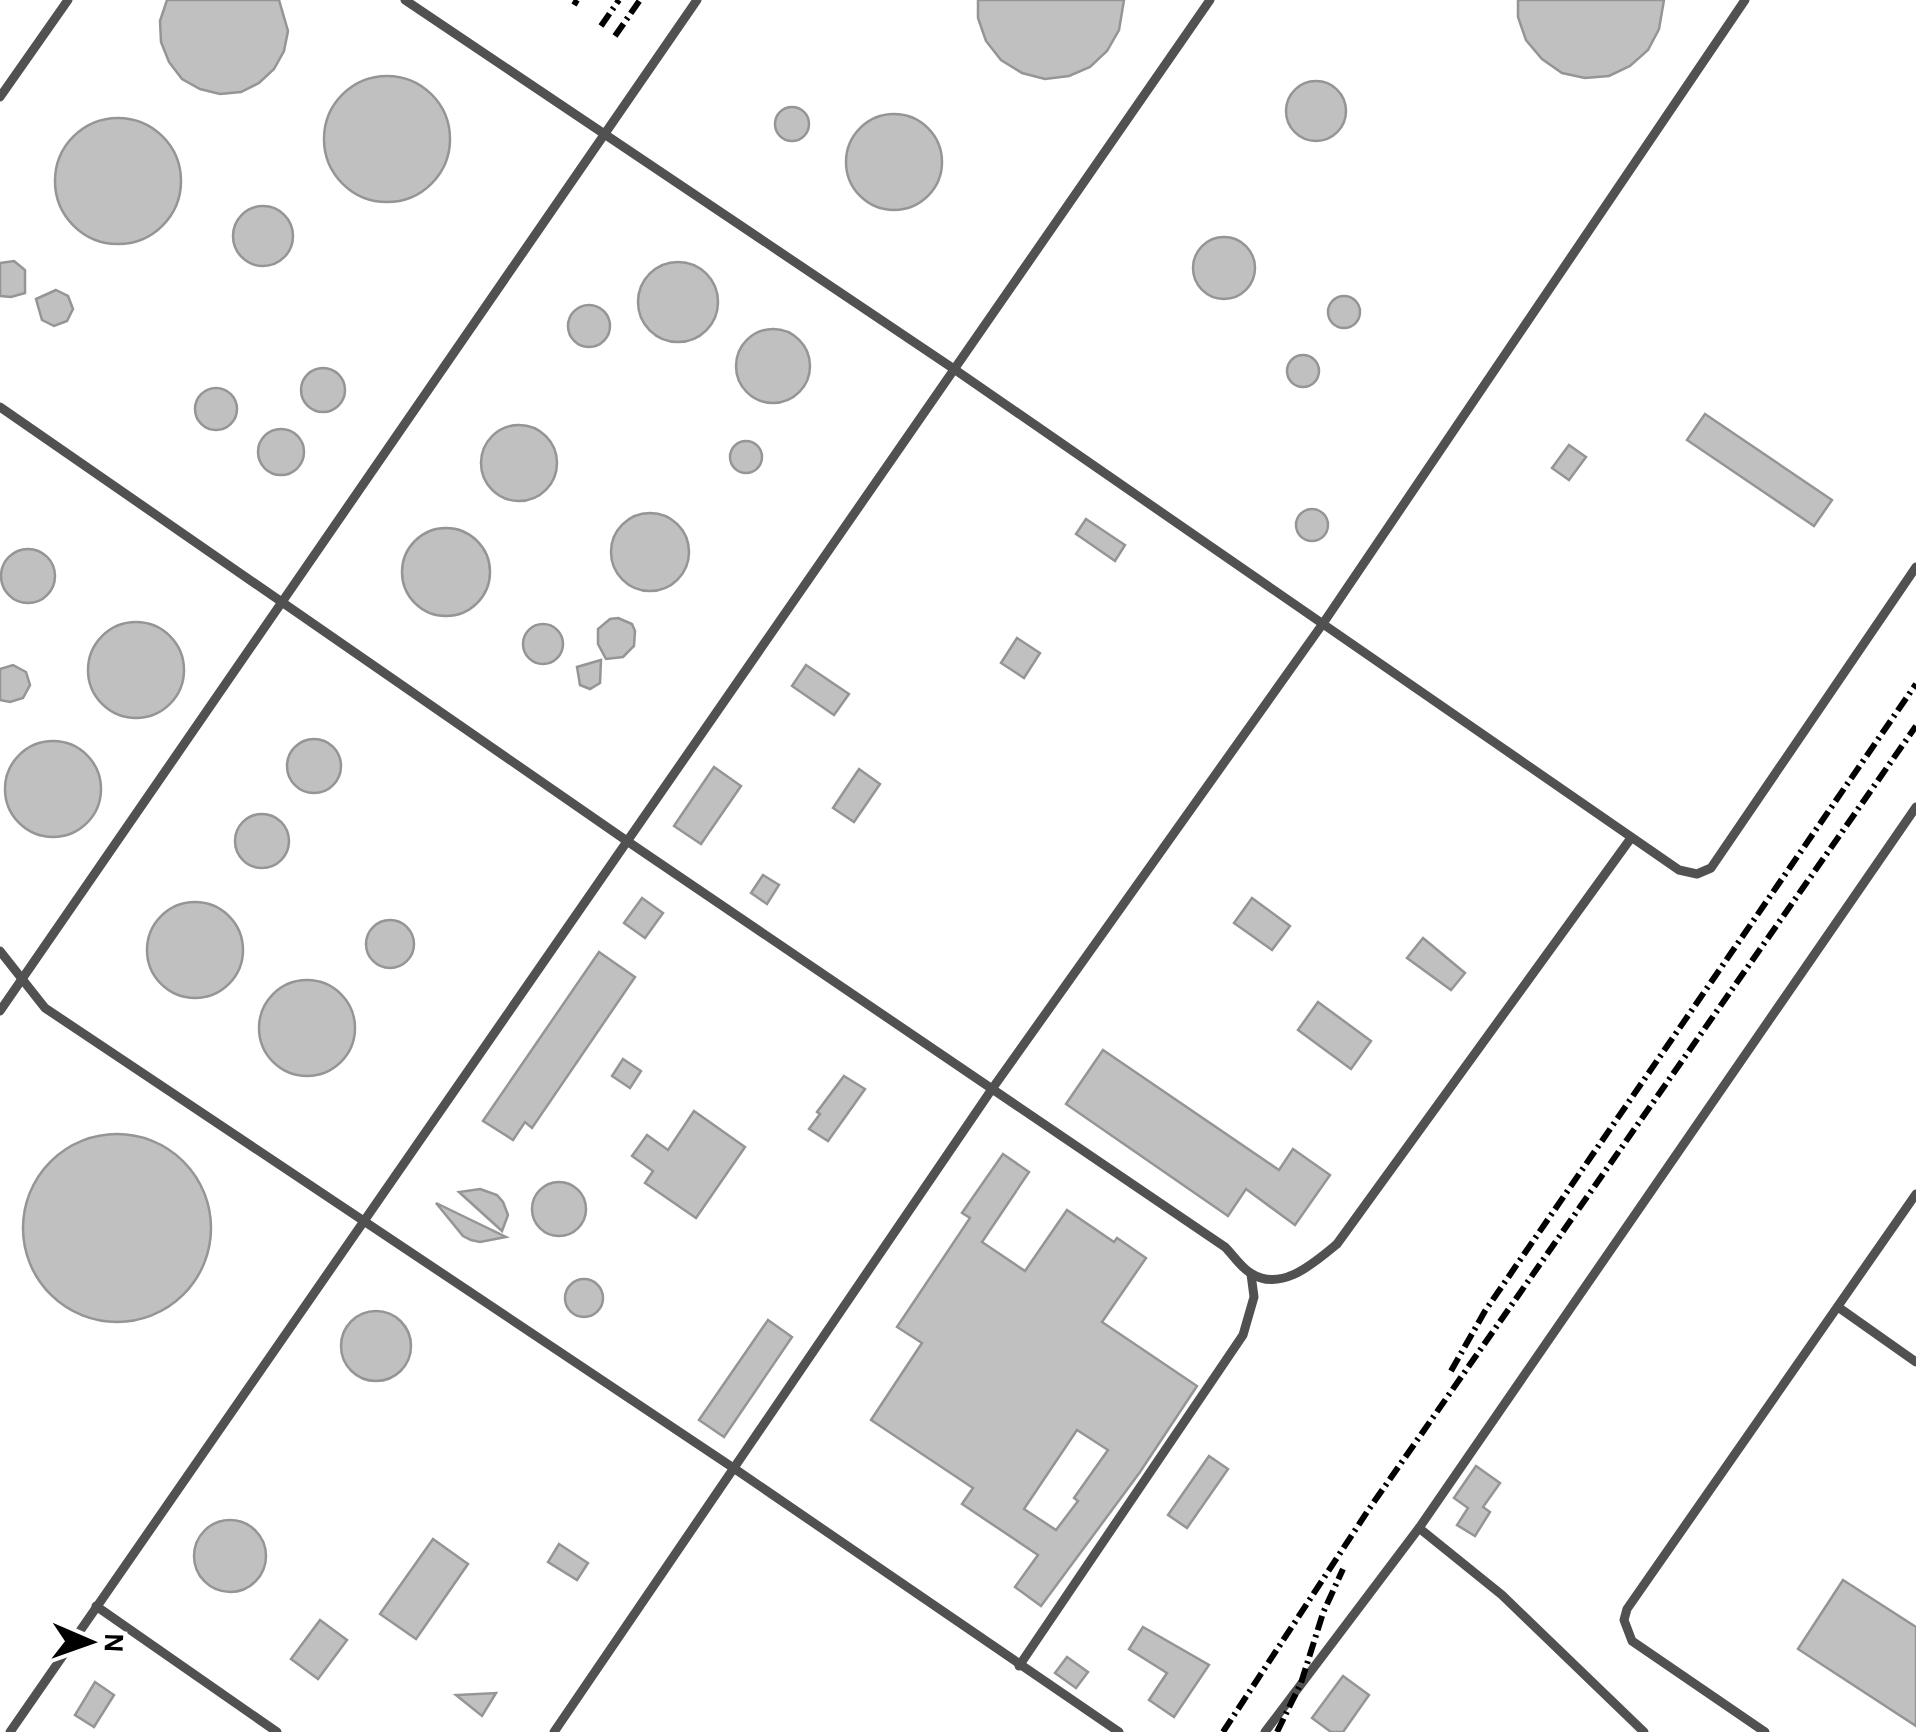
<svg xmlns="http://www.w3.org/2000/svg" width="1916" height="1732" font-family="'Alegreya Sans',sans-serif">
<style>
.building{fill:#c0c0c0;stroke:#959595;stroke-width:2.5;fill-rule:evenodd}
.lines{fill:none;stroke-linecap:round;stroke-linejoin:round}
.lane{stroke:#515151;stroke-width:9}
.rail{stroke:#000;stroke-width:6;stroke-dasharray:15 5 2.5 5;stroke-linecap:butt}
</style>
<rect width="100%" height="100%" fill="#fff"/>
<g class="building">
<polygon points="167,0 279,0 288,31 284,51 274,69 259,83 241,92 220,94 200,89 182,79 169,62 161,42 160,21"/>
<polygon points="978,0 1124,0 1119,30 1107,51 1090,67 1069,76 1045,79 1022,73 1001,60 986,41 978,18"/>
<polygon points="1518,0 1664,0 1659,29 1648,50 1630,66 1609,76 1585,78 1562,73 1542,59 1526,40 1518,17"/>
<circle cx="387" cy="139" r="63"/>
<circle cx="1316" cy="111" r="30"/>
<circle cx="792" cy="124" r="17"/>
<circle cx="894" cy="162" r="48"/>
<circle cx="118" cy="181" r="63"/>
<circle cx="263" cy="236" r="30"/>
<circle cx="1224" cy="268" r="31"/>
<polygon points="14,261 25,270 25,293 11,297 0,296 0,263"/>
<circle cx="678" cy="302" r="40"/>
<polygon points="56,290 68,296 73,309 67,321 54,326 42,320 36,299"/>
<circle cx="1344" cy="312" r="16"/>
<circle cx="589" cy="326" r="21"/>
<circle cx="773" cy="366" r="37"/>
<circle cx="1303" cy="371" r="16"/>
<circle cx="323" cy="390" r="22"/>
<circle cx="216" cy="409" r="21"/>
<polygon points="1705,414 1832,500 1814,526 1687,440"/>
<circle cx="519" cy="463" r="38"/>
<circle cx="281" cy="452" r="23"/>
<circle cx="746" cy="457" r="16"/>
<polygon points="1569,445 1586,457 1569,480 1552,468"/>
<circle cx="1312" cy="525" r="16"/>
<circle cx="650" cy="552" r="39"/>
<polygon points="1086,519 1125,545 1115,561 1076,534"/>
<circle cx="446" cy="572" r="44"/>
<circle cx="28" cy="576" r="27"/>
<polygon points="618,618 632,624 635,631 634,646 623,657 606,659 598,644 598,629 610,619"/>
<circle cx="136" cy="670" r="48"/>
<circle cx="543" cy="644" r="20"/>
<polygon points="1017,638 1040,653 1024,678 1001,663"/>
<polygon points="601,660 600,683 590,689 580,685 577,667"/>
<polygon points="13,665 26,672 30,685 23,698 10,702 0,700 0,669"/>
<polygon points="806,665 849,694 834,715 792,686"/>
<circle cx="314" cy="766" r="27"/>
<circle cx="53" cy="789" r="48"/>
<polygon points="714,767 741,786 701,844 674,826"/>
<polygon points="859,769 880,784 854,822 833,808"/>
<circle cx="262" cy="841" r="27"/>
<polygon points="763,875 779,885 767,904 751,893"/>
<polygon points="642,898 663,913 645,938 624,923"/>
<polygon points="1252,898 1290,926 1272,950 1234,923"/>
<circle cx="195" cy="950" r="48"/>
<circle cx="390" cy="944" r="24"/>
<polygon points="1423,938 1465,973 1451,990 1407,958"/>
<polygon points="599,952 635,977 532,1128 525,1122 513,1140 483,1121"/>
<circle cx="307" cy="1028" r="48"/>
<polygon points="1318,1002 1371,1041 1351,1069 1298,1030"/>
<polygon points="1103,1050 1279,1170 1293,1149 1330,1175 1295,1225 1246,1189 1228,1216 1066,1104"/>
<polygon points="623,1059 641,1071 630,1088 612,1076"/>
<polygon points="844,1076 865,1089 828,1141 809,1129 820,1114 817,1112"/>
<polygon points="694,1111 745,1147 696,1218 645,1183 653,1171 632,1156 647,1135 668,1150"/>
<circle cx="117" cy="1228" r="94"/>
<path d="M1003,1154L1029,1172L982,1242L1025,1271L1067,1210L1114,1242L1117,1238L1146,1258L1102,1322L1197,1386L1140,1472L1041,1606L1015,1587L1038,1555L962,1504L973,1488L871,1420L922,1343L897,1327L970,1218L962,1213ZM1077,1430L1108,1450L1074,1498L1078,1501L1056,1530L1024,1509Z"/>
<circle cx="559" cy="1209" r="27"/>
<polygon points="480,1189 497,1195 503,1202 508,1215 502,1231 459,1192"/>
<polygon points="436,1203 506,1237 480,1242 471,1240 463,1236"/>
<circle cx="584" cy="1298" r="19"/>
<circle cx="376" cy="1346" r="35"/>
<polygon points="768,1320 792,1337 724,1437 699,1420"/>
<polygon points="1209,1456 1228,1469 1187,1528 1168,1515"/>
<polygon points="1476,1466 1500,1483 1483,1507 1490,1512 1475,1536 1457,1525 1468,1508 1454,1498"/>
<circle cx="230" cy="1556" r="36"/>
<polygon points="433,1539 468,1564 416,1639 380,1614"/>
<polygon points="559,1544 588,1563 577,1580 548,1562"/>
<polygon points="1843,1580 1916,1627 1916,1726 1798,1649"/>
<polygon points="320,1620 347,1640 318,1679 291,1659"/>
<polygon points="1143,1627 1209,1665 1174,1717 1149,1700 1167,1673 1129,1649"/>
<polygon points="1067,1657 1088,1672 1076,1688 1055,1673"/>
<polygon points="1343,1676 1369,1695 1343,1732 1331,1732 1312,1718"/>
<polygon points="95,1682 114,1695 94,1727 75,1715"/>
<polygon points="496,1693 482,1716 456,1695"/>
</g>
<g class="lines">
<g class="lane">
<polyline points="405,0 954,369 1679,870 1697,874 1711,868 1916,567"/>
<polyline points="0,97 68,0"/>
<path d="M0,407L627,841L1225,1247C1233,1255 1240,1266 1249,1272C1280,1294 1314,1263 1337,1244L1631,838"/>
<polyline points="0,951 45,1008 735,1469 1119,1732"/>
<polyline points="0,1011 697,0"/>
<polyline points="1838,1307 1916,1362"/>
<polyline points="1419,1528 1502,1595 1644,1732"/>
<polyline points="96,1606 277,1732"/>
<polyline points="1019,1666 1243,1335 1254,1297 1251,1274"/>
<polyline points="10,1732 1210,0"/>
<polyline points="554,1732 992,1089 1324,622 1745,0"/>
<polyline points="1265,1732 1419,1528 1916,807"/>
<polyline points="1765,1732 1632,1641 1624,1620 1627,1609 1916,1194"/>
</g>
<g class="rail">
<polyline points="574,5 577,0"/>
<polyline points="601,26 619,0"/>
<polyline points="615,36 640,0"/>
<polyline points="1451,1371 1485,1311 1916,684"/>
<polyline points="1223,1732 1369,1509 1916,726"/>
<polyline points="1277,1732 1301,1683 1323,1613 1343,1569"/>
</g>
</g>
<g transform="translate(90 1642) rotate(92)" stroke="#ffffff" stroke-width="8" paint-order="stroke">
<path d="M0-8L18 38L0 25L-18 38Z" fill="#000000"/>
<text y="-15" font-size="28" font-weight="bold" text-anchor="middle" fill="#000000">N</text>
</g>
</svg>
